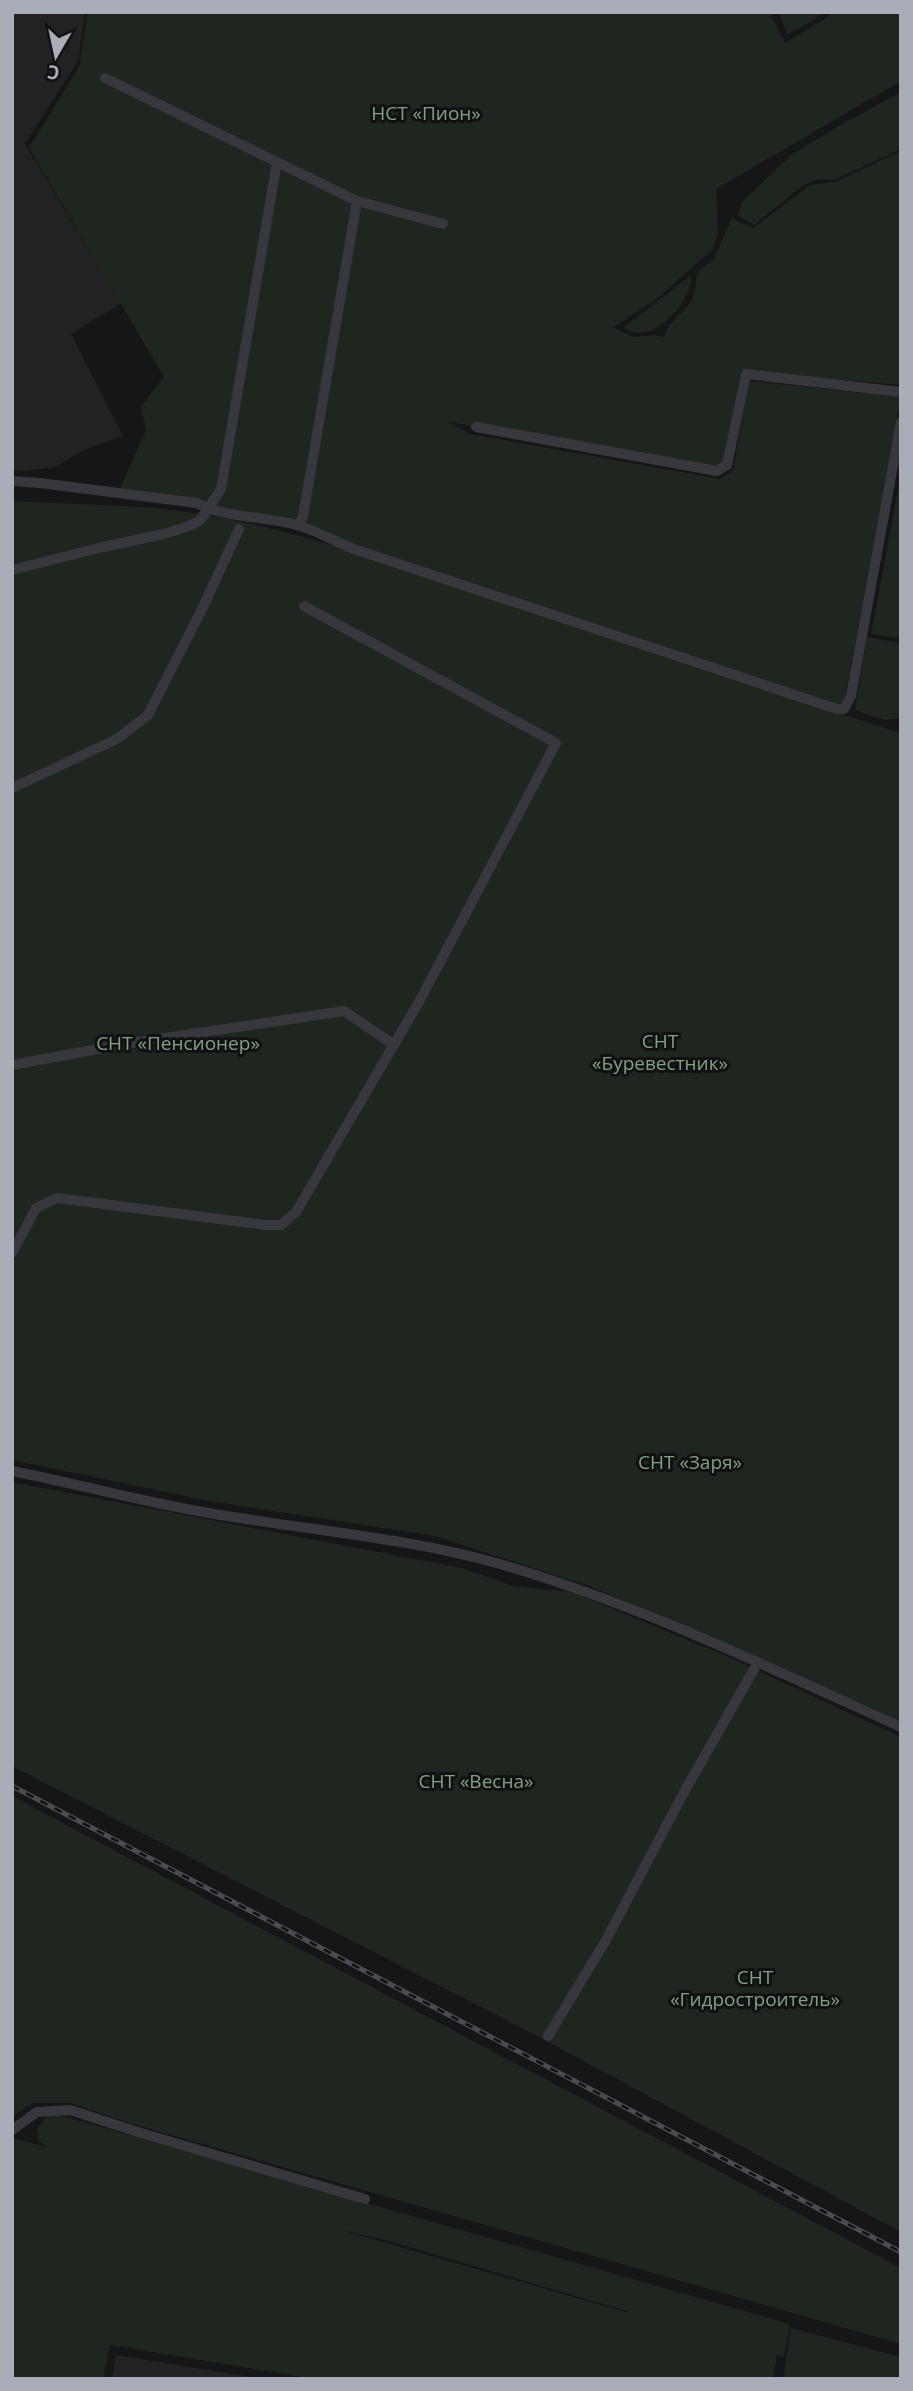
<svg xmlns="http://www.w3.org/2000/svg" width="913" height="2391" font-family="'Open Sans',sans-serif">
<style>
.built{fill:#222225}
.green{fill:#1e261f;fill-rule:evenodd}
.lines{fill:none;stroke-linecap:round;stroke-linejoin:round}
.street{stroke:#37383d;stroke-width:10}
.rail-casing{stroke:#4a4c52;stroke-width:5}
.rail{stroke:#111113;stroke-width:2.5;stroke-dasharray:8;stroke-linecap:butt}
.labels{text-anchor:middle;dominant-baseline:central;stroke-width:6;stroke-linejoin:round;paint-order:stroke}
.park-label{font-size:19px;fill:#7fa381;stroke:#111113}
</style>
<rect width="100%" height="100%" fill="#161618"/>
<g class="built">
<polygon points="12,12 85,12 78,61 25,144 121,303 71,334 123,436 85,449 56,467 24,471 12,470"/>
<polygon points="116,2355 263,2379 112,2379"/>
</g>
<g class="green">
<path d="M88,12H769L785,43L836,12H898L901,15V81L716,189L718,232L713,249L657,299L614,327L633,337L655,335L664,337C670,318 681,316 691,301C696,292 696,283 697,273L713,260L732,218L753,228L810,185L835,182L901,151V385L741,371L724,462L715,467L448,422L470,434L720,479L733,470L749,381L901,397L844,702L837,706L353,544L287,517L223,510L120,488L146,430L141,406L164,377L29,148L79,66Z"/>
<polygon points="779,12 824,12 809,23 787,34"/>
<polygon points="901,92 901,149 834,180 819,179 802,186 754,225 738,216 742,202 791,155 844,123"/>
<path d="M691,275C692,298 664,333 639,333C634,333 628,330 623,328Z"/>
<polygon points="901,474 901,638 871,634"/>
<path d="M12,501C77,505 144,504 208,515C320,535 426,577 533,613C655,655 778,694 901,733V1721L758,1657L589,1586L435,1536L209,1501L12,1460Z"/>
<polygon points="867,637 901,643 901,718 884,720 855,710"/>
<polygon points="12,1482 462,1568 513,1586 572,1592 731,1658 901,1737 901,2232 537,2036 12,1766"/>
<polygon points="12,1796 901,2268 901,2344 126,2122 71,2103 33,2103 12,2116"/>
<path d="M59,2115L790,2324L784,2357L777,2355L773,2379H314L110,2345L103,2379H12V2138L48,2147L39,2142L37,2129L46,2116ZM338,2229L392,2242L630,2312L629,2313Z"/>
<polygon points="791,2328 901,2357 901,2379 783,2379"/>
</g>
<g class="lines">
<g class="street">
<polyline points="105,78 357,201 443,224"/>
<polyline points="476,427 717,471 727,465 746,374 901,392"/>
<path d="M12,481L40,483L197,503C229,520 266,515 300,526C317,531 334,541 351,548L837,709H844L851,696L901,422"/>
<polyline points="299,525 303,516 357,201"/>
<polyline points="12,570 103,547 164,534 192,525 201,519 221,489 277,162"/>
<polyline points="12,788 117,739 148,715 203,607 239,529"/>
<polyline points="12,1065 119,1045 344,1011 394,1045"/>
<polyline points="12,1253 36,1208 57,1198 265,1225 281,1225 296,1212 420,1000 556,743 304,606"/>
<path d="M12,1471C78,1484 143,1502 209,1513C305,1530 405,1537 500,1564C638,1604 770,1668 901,1727"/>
<polyline points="548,2036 606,1940 683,1794 758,1662"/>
<polyline points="12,2130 37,2112 70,2110 141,2133 365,2199"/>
</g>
<defs>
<polyline id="rail" points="12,1786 901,2252"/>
</defs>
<use href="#rail" class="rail-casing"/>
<use href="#rail" class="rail"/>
</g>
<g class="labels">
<g class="park-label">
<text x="426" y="113">НСТ «Пион»</text>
<text x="660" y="1041">СНТ<tspan x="660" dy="22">«Буревестник»</tspan></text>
<text x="178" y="1043">СНТ «Пенсионер»</text>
<text x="690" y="1462">СНТ «Заря»</text>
<text x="476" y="1781">СНТ «Весна»</text>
<text x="755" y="1977">СНТ<tspan x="755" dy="22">«Гидростроитель»</tspan></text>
</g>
</g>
<rect width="913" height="2391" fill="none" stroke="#a8adb8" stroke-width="28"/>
<g transform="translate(56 56) rotate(189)" stroke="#111113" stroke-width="5" paint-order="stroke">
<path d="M0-5L12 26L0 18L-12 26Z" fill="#a8adb8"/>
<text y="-10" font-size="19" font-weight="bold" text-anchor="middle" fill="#a8adb8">С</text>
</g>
</svg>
